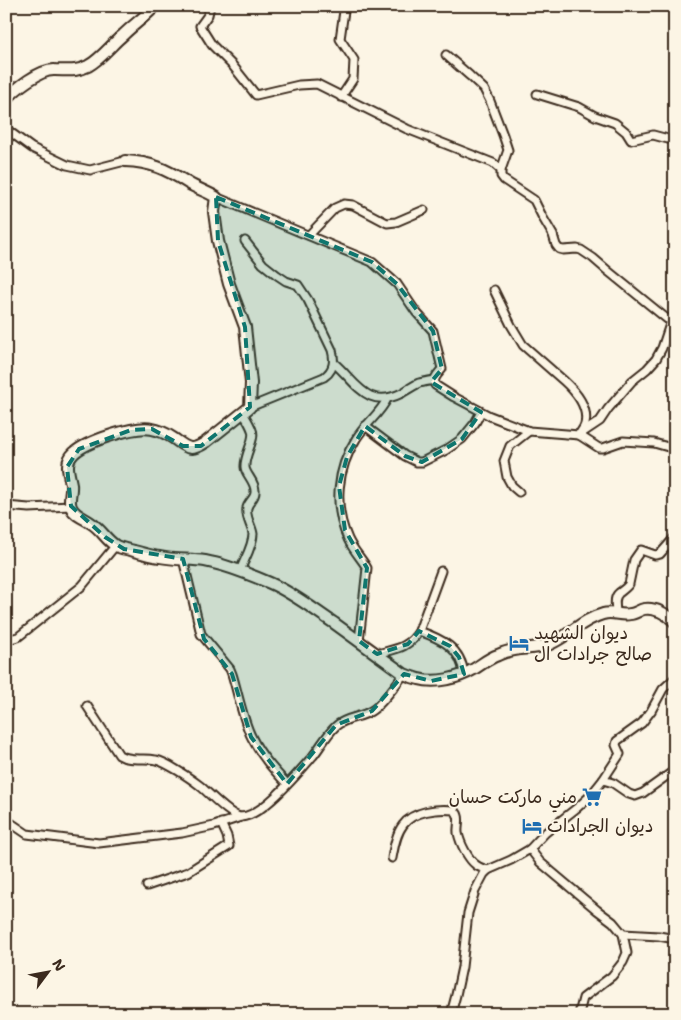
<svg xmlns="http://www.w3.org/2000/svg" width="681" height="1020" font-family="'Shantell Sans','Playpen Sans Arabic',sans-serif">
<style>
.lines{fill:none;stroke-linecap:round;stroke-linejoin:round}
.street-casing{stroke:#3b2a1e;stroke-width:11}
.secondary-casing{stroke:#3b2a1e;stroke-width:14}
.street{stroke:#fcf5e5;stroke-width:7}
.secondary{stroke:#fcf5e5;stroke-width:10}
.marked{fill:#0f766e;fill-opacity:0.2;stroke:#0f766e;stroke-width:4;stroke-dasharray:10 6;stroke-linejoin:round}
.labels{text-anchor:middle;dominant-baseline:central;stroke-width:4;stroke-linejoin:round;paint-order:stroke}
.poi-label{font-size:18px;fill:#3b2a1e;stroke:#fcf5e5;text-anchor:start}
</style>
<rect width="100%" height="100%" fill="#fcf5e5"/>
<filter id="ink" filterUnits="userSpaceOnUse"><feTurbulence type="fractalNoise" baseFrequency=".02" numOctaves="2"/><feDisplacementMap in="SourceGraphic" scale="10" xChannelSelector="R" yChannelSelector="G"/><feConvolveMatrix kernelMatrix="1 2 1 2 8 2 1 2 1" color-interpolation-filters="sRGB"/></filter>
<g filter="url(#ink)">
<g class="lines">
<defs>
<g id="street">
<polyline points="210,6 208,15 200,26 212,45 233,66 256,95 299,85 317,84 407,129 493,163 501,170 501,176 504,180 534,200 543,218 553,235 556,245 559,249 563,250 577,249 581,250 593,258 608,271 667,319 675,317"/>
<polyline points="446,55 470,76 484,89 490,101 503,135 508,150 501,170"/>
<polyline points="537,94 579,107 595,116 615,123 626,132 631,140 653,135 668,139 675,139"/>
<polyline points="341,97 353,79 354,60 340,39 344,11 342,6"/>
<polyline points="6,129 32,148 67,165 90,170 125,161"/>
<path d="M216,197L372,262L397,284L416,312L433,331L442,369C438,374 433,378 435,385L454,397L490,416L529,431L579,435L599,448H603L623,441L654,443L675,449"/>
<polyline points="309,235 335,208 344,204 353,205 387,223 396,222 424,210"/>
<path d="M245,241L263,264L277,275L286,281L298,285L308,300L332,350C335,361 334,370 324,377L250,407"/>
<path d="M494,290L511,325L523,345L564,381C575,391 589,407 585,424C584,428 581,431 579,435"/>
<path d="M334,363C357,383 367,410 402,393C407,390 413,386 419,383C423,382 429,381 434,380"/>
<polyline points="365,426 405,456 417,462 422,462 446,450 462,439 475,423 481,412"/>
<polyline points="582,433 600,421 608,409 632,381 647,369 656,359 662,348 672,318"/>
<polyline points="519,492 512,486 507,477 504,461 510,446 529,431"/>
<polyline points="6,506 29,508 71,506"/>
<path d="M183,559L201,634L230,669L232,674C238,693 243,721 252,738C261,756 274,770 287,784"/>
<path d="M240,571C244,560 253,546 253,534C252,526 245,517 247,508C248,502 256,498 255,491C255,481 245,474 245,467C244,455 256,439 252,430C250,424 246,418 243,413"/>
<path d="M616,614C616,606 613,598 619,593C623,590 626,588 629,584L634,560L641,550L655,555L660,554L675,537"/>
<path d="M419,631C442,639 461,648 464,674"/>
<polyline points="6,640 18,637 82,586 116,545"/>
<path d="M359,641L367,568C361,558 353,550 348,539C333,506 337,469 356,439C365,424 380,414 387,399"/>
<path d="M377,654C395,649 409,648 419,631L441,571"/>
<path d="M87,706L119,755C130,762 144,757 156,760C166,762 190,778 199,785C208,792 231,817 241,817C263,816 299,772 313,756C321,746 327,734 336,726C346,717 360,718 371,711C381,706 397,683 404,674"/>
<polyline points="603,780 613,783 629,794 635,796 643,793 675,770"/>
<polyline points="8,821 27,834 99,843 182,833 214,826 241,817"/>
<polyline points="530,849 540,862 597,910 613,922 623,934 627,953 623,962 612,976 583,998 579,1014"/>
<path d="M392,858C394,847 396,834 403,825C413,811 438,808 454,810C462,817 457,824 458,833C460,843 468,859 476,865C480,868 484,869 488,870"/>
<polyline points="147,886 188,872 229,846 227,836 221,823"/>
<polyline points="623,934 659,936 675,939"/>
<polyline points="451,1014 456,995 462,967 468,913 475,891 484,874 488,870 511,860 530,849 545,833 578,807 591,795 603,780 620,754 616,745 617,741 642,723 651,711 663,689 675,678"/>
</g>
<g id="secondary">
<path d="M6,100C15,89 40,69 55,70C68,70 76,72 88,66C101,59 112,44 123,35C133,25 145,17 155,6"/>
<path d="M125,161C151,162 166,169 188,183C196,188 207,192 216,197L214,212L218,241L229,284L245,327L251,383L250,407L206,442C190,453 186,447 173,438C167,434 159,430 152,429C136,425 87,441 74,453C64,462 69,473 71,484C72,492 68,500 71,507C74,515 84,518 91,523C101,529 106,540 116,546C122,549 128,549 134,551C143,553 151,556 160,557C175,560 190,559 205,561C227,565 249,574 270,583C293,593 313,609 334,623C357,640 381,657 404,674C409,676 414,678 419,679C436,684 459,678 474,669C482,664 489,658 498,655C504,652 513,650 520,649C530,648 540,648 550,644C569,636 583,619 603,614C612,611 621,616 630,614C635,614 639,610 644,609C655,607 667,614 675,622"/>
</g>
</defs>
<use href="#street" class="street-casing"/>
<use href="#secondary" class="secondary-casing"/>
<use href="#street" class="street"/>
<use href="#secondary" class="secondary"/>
</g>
</g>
<path class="marked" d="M216,197L372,262L397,284L433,331L442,369L431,382L481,412L462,439L422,462L405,456L365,426L347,457L339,486L345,530L367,568L359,641L377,654L408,644L419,631L450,646L459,657L464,674L431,681L404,674L372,711L336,725L287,784L251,737L232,674L204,639L183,559L124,549L105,537L71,506L67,467L79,449L131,430L152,429L183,446H201L250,407L245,327L218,241Z"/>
<defs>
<symbol id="hotel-bare" viewBox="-9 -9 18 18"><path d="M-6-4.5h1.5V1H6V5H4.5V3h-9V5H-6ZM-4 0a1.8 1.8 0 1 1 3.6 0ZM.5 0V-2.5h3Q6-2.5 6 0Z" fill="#1f6fb2" stroke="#fcf5e5" stroke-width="2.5" paint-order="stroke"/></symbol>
<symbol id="supermarket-bare" viewBox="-9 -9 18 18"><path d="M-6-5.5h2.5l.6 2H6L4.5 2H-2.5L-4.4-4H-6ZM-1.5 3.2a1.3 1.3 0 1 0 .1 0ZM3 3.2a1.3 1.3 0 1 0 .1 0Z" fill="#1f6fb2" stroke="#fcf5e5" stroke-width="2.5" paint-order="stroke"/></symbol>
</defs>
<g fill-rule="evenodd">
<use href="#hotel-bare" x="505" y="629" width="28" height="28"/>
<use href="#supermarket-bare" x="578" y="783" width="28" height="28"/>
<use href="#hotel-bare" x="518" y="812" width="28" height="28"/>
</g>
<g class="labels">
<g class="poi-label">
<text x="534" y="633">ديوان الشهيد<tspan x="534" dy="21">صالح جرادات ال</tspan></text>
<text x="577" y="797" text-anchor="end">مني ماركت حسان</text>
<text x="547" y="826">ديوان الجرادات</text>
</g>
</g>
<rect width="681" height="1020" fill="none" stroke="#fcf5e5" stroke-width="25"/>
<rect x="12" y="12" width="656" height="995" fill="none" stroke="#3b2a1e" stroke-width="2" filter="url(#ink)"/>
<g transform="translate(48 972) rotate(58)" stroke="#fcf5e5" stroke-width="4" paint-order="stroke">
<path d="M0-4L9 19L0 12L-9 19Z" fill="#3b2a1e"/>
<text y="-8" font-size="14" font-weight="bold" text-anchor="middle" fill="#3b2a1e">N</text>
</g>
</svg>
